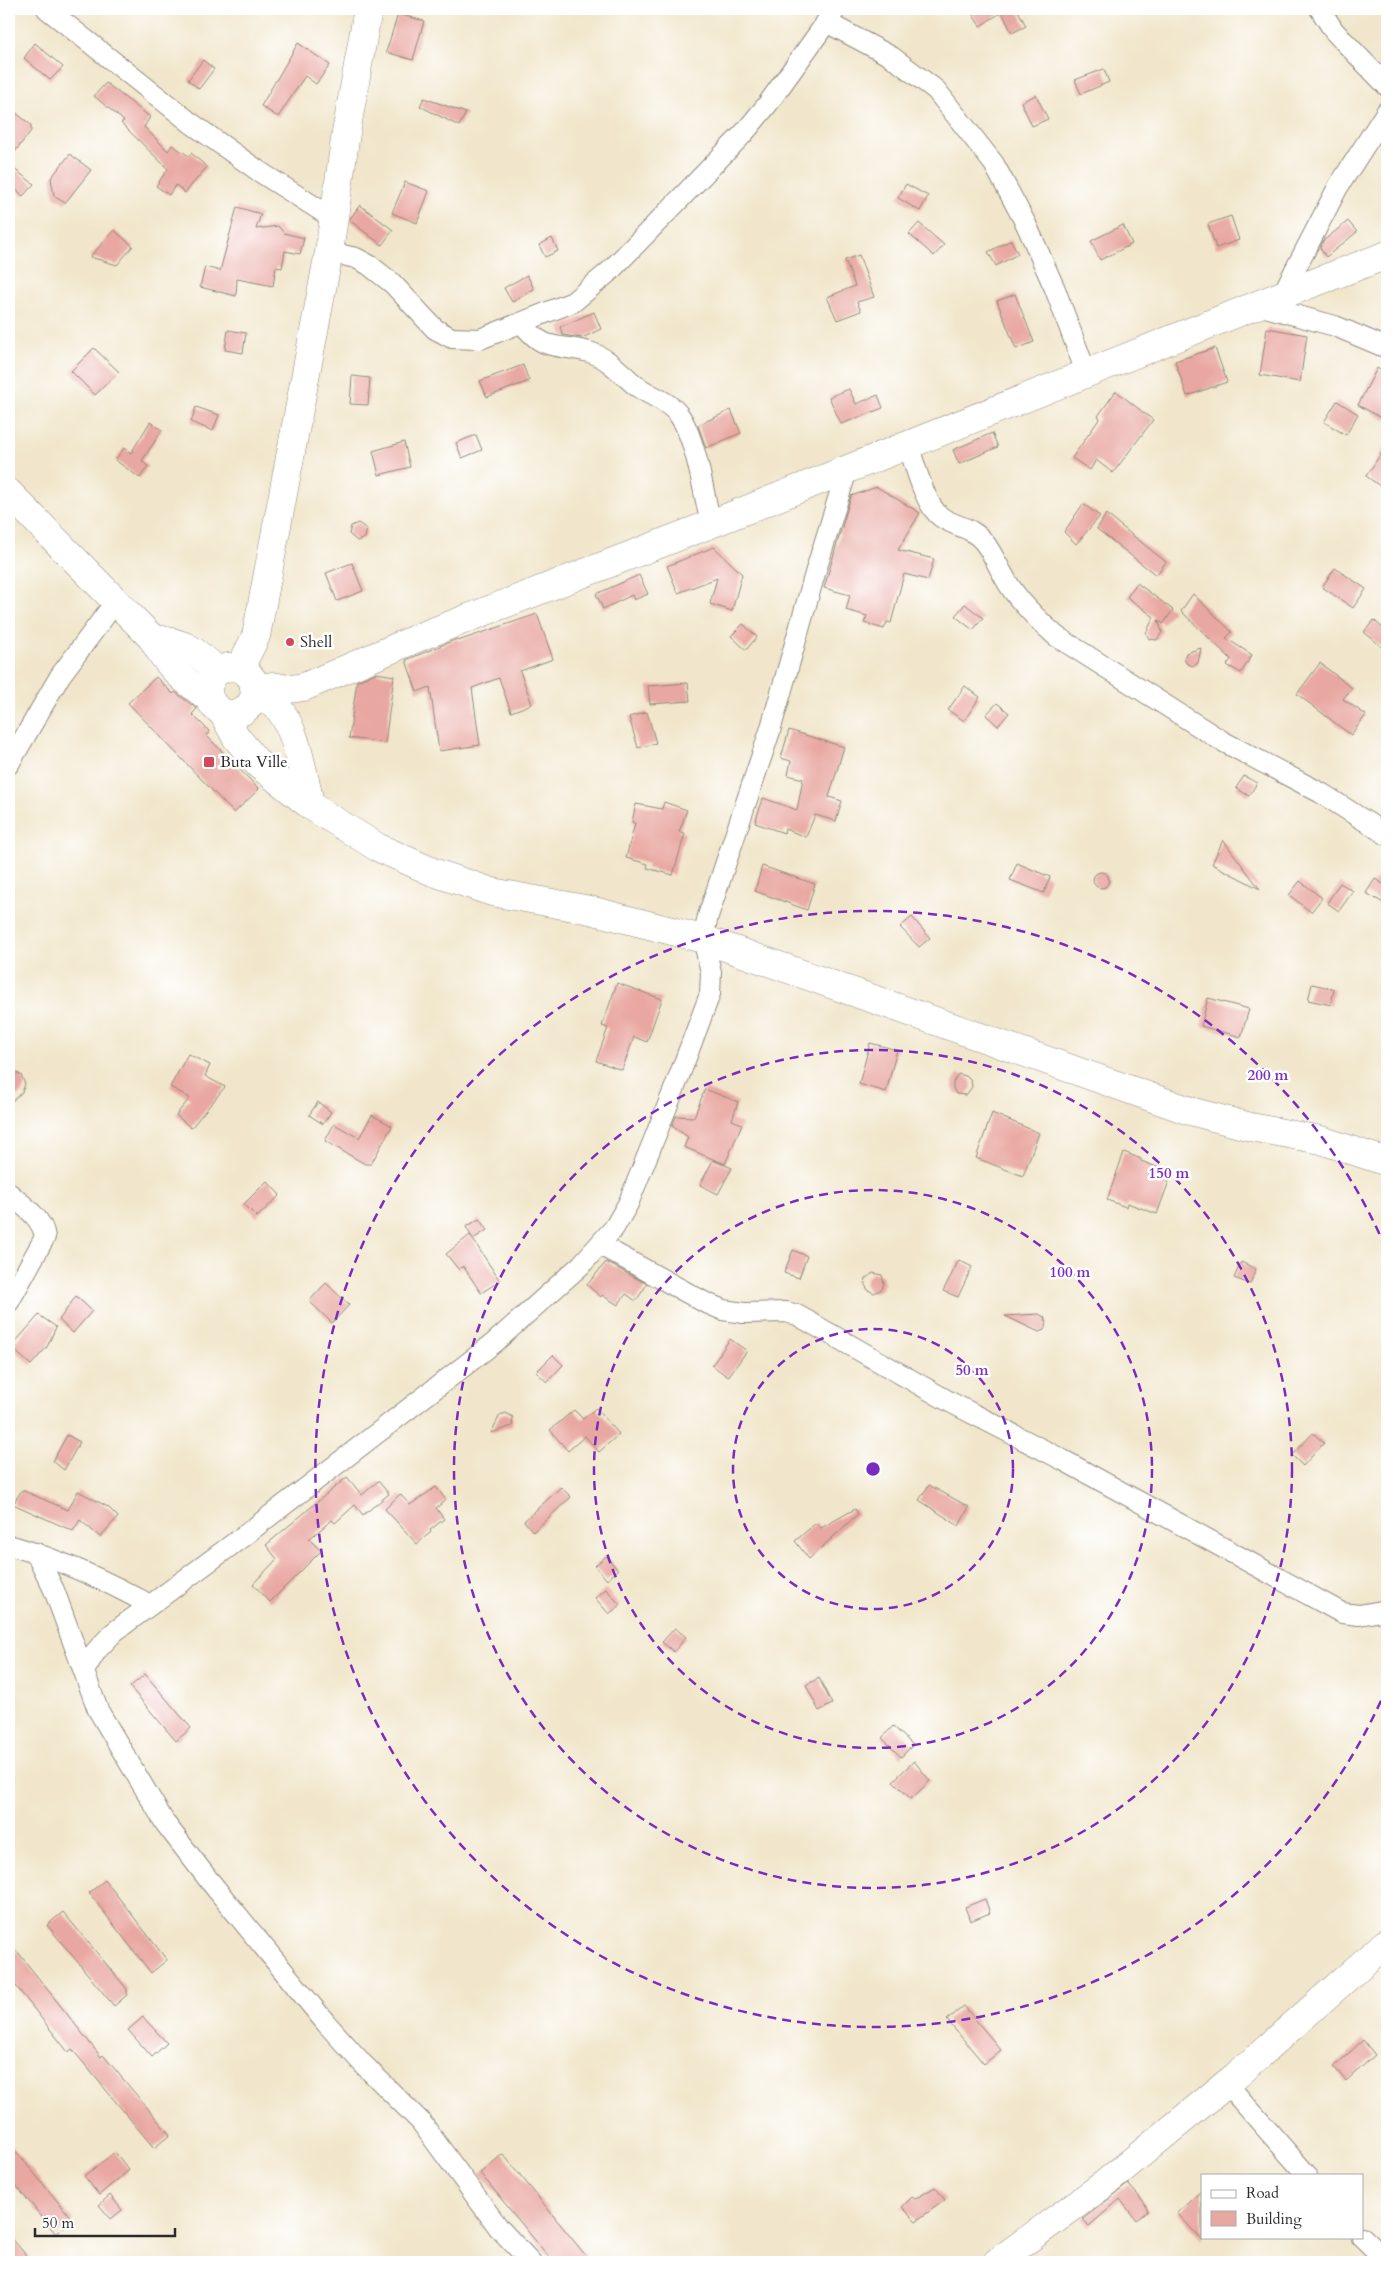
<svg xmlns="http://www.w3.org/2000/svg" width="1396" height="2271" font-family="Cardo,serif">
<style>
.building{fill:#e9a7a1}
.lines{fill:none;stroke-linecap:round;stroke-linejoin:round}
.street-casing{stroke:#8e887b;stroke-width:22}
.secondary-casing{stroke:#8e887b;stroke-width:29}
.primary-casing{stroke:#8e887b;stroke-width:29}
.highway-casing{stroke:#8e887b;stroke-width:29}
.street{stroke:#fff;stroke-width:20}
.secondary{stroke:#fff;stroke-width:28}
.primary{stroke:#fff;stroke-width:28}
.highway{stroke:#fff;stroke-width:28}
.ring{fill:none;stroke:#7b2cbf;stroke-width:2.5;stroke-dasharray:9 6}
.poi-dot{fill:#d1495b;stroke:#fff;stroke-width:2}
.labels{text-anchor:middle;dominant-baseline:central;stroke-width:5;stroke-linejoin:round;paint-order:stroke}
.poi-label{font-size:16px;fill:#2b2b2b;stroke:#fff;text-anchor:start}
.centre{fill:#7b2cbf;stroke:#fff;stroke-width:2.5}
.ring-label{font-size:15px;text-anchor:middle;font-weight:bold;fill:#7b2cbf;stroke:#fff;stroke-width:5;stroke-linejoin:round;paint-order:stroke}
</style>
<rect width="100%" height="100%" fill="#fff"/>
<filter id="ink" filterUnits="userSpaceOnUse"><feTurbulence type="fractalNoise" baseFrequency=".02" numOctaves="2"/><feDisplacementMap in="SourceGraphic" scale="10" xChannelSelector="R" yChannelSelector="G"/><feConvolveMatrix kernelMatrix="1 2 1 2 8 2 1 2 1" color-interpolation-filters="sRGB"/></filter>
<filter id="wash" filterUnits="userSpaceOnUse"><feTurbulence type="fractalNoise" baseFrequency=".0096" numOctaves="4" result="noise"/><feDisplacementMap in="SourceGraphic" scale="20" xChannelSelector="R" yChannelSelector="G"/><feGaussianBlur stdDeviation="1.12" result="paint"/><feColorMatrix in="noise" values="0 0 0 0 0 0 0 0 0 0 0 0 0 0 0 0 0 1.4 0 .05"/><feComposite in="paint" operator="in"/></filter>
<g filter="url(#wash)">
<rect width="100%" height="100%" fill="#f1e6cb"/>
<g id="blocks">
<g class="building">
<polygon points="969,9 1017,9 1026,26 1012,33 1002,12 980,26"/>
<polygon points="398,14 424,21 413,60 386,52"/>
<polygon points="35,43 63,67 50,80 24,58"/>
<polygon points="298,43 330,65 316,84 305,76 278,117 261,106"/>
<polygon points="203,60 214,69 199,89 188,80"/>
<polygon points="1104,69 1109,82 1081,94 1075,80"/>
<polygon points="106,83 150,117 144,127 168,151 172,145 189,156 191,153 207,167 185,193 176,185 169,195 156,186 168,169 121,123 124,121 94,96"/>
<polygon points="1036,95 1048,119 1032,126 1021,102"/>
<polygon points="424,98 466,113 459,126 420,106"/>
<polygon points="15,112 31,125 31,131 9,159 9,119"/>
<polygon points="70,154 91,170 65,203 54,196 51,178"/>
<polygon points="9,165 34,184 23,196 9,183"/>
<polygon points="405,182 429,191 417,223 392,213"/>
<polygon points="906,184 928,196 920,211 898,198"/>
<polygon points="360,205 393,230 382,245 349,220"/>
<polygon points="237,207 261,214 256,229 278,226 284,233 304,238 300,254 285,251 282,268 276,267 273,286 237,279 236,296 200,287 205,267 220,271"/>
<polygon points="1231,216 1239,240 1216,248 1208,224"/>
<polygon points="1348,221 1357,232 1326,257 1320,248 1323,241"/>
<polygon points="919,223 944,245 934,256 909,234"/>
<polygon points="1123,225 1132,244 1100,260 1091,241"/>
<polygon points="114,230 133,246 117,265 90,257"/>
<polygon points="552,238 558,251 545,257 539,245"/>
<polygon points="1011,240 1018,254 996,266 988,252"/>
<polygon points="859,255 874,297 857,302 861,311 837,320 827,297 855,286 845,260"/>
<polygon points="527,275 534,289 512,302 504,288"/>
<polygon points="1015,294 1034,342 1016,349 997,301"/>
<polygon points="594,312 601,329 582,338 563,335 560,327"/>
<polygon points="1267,328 1307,335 1300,382 1260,375"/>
<polygon points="228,330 246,333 243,353 225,350"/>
<polygon points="94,348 119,372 95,395 71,371"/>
<polygon points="1215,348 1227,382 1187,396 1175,361"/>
<polygon points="523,365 529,381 487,397 480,381"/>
<polygon points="1377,368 1387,374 1387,421 1358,405"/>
<polygon points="352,376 370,378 368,405 350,404"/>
<polygon points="849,389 856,404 878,395 883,408 841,424 829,397"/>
<polygon points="1116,391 1153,420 1113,473 1096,460 1090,470 1072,458 1100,418 1098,416"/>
<polygon points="1337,401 1358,414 1346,435 1324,422"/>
<polygon points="196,407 219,415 213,431 191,422"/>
<polygon points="731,410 741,433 706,448 698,425"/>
<polygon points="150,422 162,430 142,461 148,466 140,478 115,460 124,448 131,453"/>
<polygon points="992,433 998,447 959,464 953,450"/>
<polygon points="476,435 482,450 462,458 456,443"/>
<polygon points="404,442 410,467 379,475 373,451"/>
<polygon points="1387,445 1387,476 1380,486 1366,476"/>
<polygon points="877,487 920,513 898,550 934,559 928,580 904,574 891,623 887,622 884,629 864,623 867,616 846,610 850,595 824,588 851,496"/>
<polygon points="1083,504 1100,516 1076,544 1064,532"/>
<polygon points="1106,514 1166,562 1156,575 1097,529"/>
<polygon points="358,523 367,529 365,538 357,541 349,534 351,526"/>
<polygon points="714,547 742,574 732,611 710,604 717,578 678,593 667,566"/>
<polygon points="352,563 363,591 337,601 326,573"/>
<polygon points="1335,568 1366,589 1353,608 1322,587"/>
<polygon points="639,575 648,594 634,600 632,595 603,609 596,594"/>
<polygon points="1137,583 1173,610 1163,624 1158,620 1162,632 1157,640 1149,639 1146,633 1154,617 1127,597"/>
<polygon points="1193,594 1232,632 1226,638 1252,655 1241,673 1227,665 1231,659 1181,611"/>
<polygon points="965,604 983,618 973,630 955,616"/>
<polygon points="537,614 553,659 520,671 532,704 511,712 499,678 472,688 480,745 439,751 430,687 417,692 406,660 457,639 458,641"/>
<polygon points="1374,620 1387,632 1387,651 1364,632"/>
<polygon points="743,624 757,637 746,650 731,636"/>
<polygon points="1201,648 1198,663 1193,666 1187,664 1184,659 1186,653"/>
<polygon points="1320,663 1352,688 1343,699 1366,715 1351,735 1297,694"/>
<polygon points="376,673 394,676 385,743 349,738 357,681"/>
<polygon points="156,677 173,694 175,692 197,709 192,714 210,732 206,735 259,789 234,813 128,703"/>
<polygon points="688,683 690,701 650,704 648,686"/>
<polygon points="965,686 980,697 964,721 948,710"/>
<polygon points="997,703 1009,713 998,726 986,715"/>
<polygon points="647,712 656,743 638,748 629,717"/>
<polygon points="789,730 844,747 829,797 842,801 836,821 815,815 806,837 785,829 784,833 755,823 763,798 797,810 803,779 788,775 791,761 781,758"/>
<polygon points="1244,776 1257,783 1249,796 1236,788"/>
<polygon points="664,802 687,810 679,832 685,833 673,875 647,868 648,864 626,858 635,823 632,822 636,804 662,809"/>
<polygon points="1223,840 1260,889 1212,864"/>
<polygon points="1017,863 1050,877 1044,893 1010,880"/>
<polygon points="762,866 815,884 807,910 755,891"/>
<circle cx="1101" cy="880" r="8"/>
<polygon points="1375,879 1387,886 1387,905 1366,893"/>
<polygon points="1300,881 1322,898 1311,912 1289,895"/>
<polygon points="1340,883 1353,891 1339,911 1327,903"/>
<polygon points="912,917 930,938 919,947 900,927"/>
<polygon points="617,983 662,999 647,1042 634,1037 622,1070 596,1061 608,1028 602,1026"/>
<polygon points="1312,984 1334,989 1331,1005 1308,1000"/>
<polygon points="1208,998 1249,1009 1241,1037 1201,1026"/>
<polygon points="870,1043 897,1050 886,1092 859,1084"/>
<polygon points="188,1054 210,1065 205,1076 225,1087 191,1128 176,1115 190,1098 170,1087"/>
<polygon points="9,1069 21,1075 25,1084 22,1092 9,1104"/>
<polygon points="958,1074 966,1076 971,1081 972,1087 966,1095 956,1094 953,1088 953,1082"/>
<polygon points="705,1089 738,1102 732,1120 742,1124 725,1164 684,1147 688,1137 672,1126 676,1116 694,1117"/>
<polygon points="318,1102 331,1112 323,1124 309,1115"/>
<polygon points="992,1113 1039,1133 1023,1176 976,1158"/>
<polygon points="372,1115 392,1126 371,1164 365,1164 325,1141 334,1124 359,1138"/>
<polygon points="1124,1152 1141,1159 1141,1161 1172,1173 1157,1214 1127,1203 1126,1207 1107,1200"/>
<polygon points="713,1160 732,1168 718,1194 700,1185"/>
<polygon points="267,1181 280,1195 257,1217 244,1204"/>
<polygon points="479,1219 487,1230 473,1239 466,1227"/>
<polygon points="470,1235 500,1281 481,1293 463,1266 459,1270 446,1254"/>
<polygon points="793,1250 807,1256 799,1278 784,1273"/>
<polygon points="959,1260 972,1267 958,1297 943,1291"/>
<polygon points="606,1262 647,1284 636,1301 626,1294 618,1305 602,1295 601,1297 587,1285"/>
<polygon points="1241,1262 1256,1269 1250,1284 1234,1278"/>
<polygon points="873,1273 882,1275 884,1283 882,1289 874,1293 868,1290 865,1285 866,1278"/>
<polygon points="326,1283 349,1305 332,1323 309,1301"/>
<polygon points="76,1296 92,1311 73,1333 59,1320"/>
<polygon points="1039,1314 1044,1317 1047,1322 1044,1330 1039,1332 1005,1316"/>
<polygon points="39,1315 56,1327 47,1347 31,1365 11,1347"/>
<polygon points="730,1339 747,1351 728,1377 712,1365"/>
<polygon points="553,1355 563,1365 547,1382 536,1372"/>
<polygon points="596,1408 619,1434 599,1452 585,1436 568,1451 550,1430 574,1410 583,1419"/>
<polygon points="506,1413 513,1417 512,1426 491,1433 500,1415"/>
<polygon points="1313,1433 1324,1443 1303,1466 1292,1455"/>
<polygon points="67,1435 80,1442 64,1470 53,1461"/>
<polygon points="347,1477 362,1495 378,1481 389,1494 363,1515 355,1505 335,1523 332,1520 309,1539 321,1551 270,1602 253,1584 277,1559 266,1545"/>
<polygon points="929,1485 969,1507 959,1526 919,1500"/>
<polygon points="436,1487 446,1500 436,1508 444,1519 430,1530 431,1532 417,1544 385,1509 400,1494 410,1505"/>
<polygon points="561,1487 571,1497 533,1532 524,1521"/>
<polygon points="22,1490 68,1510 78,1491 108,1507 118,1517 100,1537 80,1520 73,1531 13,1504"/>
<polygon points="855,1509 858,1514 809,1559 795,1541 816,1523 821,1528"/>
<polygon points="606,1556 618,1570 607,1580 595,1566"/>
<polygon points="606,1589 620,1605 609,1614 595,1598"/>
<polygon points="675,1628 686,1637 674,1652 662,1642"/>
<polygon points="145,1674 191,1728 176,1741 130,1687"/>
<polygon points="819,1678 832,1704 819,1711 806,1685"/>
<polygon points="893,1726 913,1745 901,1757 882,1738"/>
<polygon points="914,1761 930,1781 911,1799 893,1781"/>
<polygon points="105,1880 167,1960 151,1973 89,1893"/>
<polygon points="985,1899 990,1913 970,1921 965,1907"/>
<polygon points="63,1912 127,1989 127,1995 114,2006 47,1925"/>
<polygon points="17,1951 101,2057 103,2055 170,2135 154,2148 72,2049 68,2052 9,1977 9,1958"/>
<polygon points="964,2006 1001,2050 984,2064 947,2020"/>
<polygon points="143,2017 167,2043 152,2057 128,2030"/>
<polygon points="1363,2040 1375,2055 1346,2081 1334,2067"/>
<polygon points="9,2143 73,2220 56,2234 9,2177"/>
<polygon points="115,2152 129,2170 99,2195 84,2176"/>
<polygon points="503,2154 591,2262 553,2262 480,2173"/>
<polygon points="1128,2184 1144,2202 1148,2211 1136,2220 1120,2199 1089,2226 1083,2219"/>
<polygon points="935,2187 945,2200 916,2221 902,2207 912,2197 915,2199"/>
<polygon points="1202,2190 1202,2240 1177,2213"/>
<polygon points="110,2195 122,2210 111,2219 99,2205"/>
<polygon points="9,2235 32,2262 9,2262"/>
</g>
</g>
</g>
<g filter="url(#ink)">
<use href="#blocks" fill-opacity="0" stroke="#8e887b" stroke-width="1"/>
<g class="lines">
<defs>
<g id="street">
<polyline points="47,9 191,123 260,172 334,219"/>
<polyline points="1320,9 1334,31 1387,86"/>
<polyline points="826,22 892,57 936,90 994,164 1026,224 1055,289 1087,375"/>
<polyline points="329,252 356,258 369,265 392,283 435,329 452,338 480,339 573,302 610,271 744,133 767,105 836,9"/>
<polyline points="1282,295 1338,187 1387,111"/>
<polyline points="1258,305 1335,326 1387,348"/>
<path d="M522,323C545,353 556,343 589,352C607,357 621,373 635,385C648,395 669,401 679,415C696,438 704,496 711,524"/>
<path d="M908,445C915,464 925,506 941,517C955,527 971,526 984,542C994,555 1000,571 1009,585C1021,604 1039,621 1056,636L1222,741L1321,793L1387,835"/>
<polyline points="9,764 60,676 116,601"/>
<path d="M9,1193C23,1206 42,1217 45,1237L9,1302"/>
<polyline points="600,1245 704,1302 723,1310 744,1313 786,1312 797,1315 950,1402 1063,1460 1342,1613 1359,1615 1387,1610"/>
<path d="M9,1545C58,1559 105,1580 150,1605"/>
<polyline points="36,1553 54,1590 98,1710 165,1823 208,1879 326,2023 362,2063 421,2122 499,2228 531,2262"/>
<polyline points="84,1671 96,1651 114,1632 245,1535 494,1343 581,1265 614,1228 628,1204 675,1087 710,994 711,972 703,939 708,916 770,731 816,570 847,470"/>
<polyline points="1227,2084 1307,2175"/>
<polyline points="1362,2237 1387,2261"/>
</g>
<g id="secondary">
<polyline points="240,668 256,636 329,252 346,133 368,9"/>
<polyline points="255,689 272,686 290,689 304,687 422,636 711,524 1282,295 1387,255"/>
</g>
<g id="primary">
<path d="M9,493L152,638C169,668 181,678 209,698"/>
<path d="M152,638C186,643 192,648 218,671"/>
<path d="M255,695C261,697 268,699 273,703C297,723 303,777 311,806"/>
<polyline points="223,713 233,714 243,711 251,704 255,695 253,680 247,673 240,668 228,667 218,671 211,678 208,688 209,698 214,706 223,713 236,737 259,765 311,806 377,847 433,872 492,892 590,910 703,939 1190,1111 1251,1127 1321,1140 1387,1162"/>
</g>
<polyline id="highway" points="997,2262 1103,2185 1236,2076 1387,1942"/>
</defs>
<use href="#street" class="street-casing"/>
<use href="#secondary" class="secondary-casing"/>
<use href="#primary" class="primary-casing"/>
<use href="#highway" class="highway-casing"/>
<use href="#street" class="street"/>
<use href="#secondary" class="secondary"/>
<use href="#primary" class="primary"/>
<use href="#highway" class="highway"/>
</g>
</g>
<g class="ring">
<circle cx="873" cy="1469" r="140"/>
<circle cx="873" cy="1469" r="279"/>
<circle cx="873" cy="1469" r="419"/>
<path d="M1387 1687A558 558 0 1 1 1387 1251"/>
</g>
<g class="poi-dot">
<circle cx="290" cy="642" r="5"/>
<rect x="203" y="756" width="12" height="12" rx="2.5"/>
</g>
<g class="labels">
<g class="poi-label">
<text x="300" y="642">Shell</text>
<text x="220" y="762">Buta Ville</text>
</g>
</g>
<circle cx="873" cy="1469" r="8" class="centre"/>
<g class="ring-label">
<text x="1268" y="1080">200 m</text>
<text x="1169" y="1178">150 m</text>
<text x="1070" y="1277">100 m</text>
<text x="972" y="1375">50 m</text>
</g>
<rect width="1396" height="2271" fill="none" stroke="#fff" stroke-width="30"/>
<rect x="1201" y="2174" width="162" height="65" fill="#ffffff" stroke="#aaaaaa"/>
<rect x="1211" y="2190" width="25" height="8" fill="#ffffff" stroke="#aaaaaa"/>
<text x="1246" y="2198" font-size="15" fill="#2b2b2b">Road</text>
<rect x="1211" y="2211" width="25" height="15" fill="#e9a7a1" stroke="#aaaaaa"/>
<text x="1246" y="2224" font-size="15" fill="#2b2b2b">Building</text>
<path d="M35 2228v8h140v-8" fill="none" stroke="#2b2b2b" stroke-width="2.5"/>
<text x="42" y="2228" font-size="15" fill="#2b2b2b" stroke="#ffffff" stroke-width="4" paint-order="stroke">50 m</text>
</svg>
